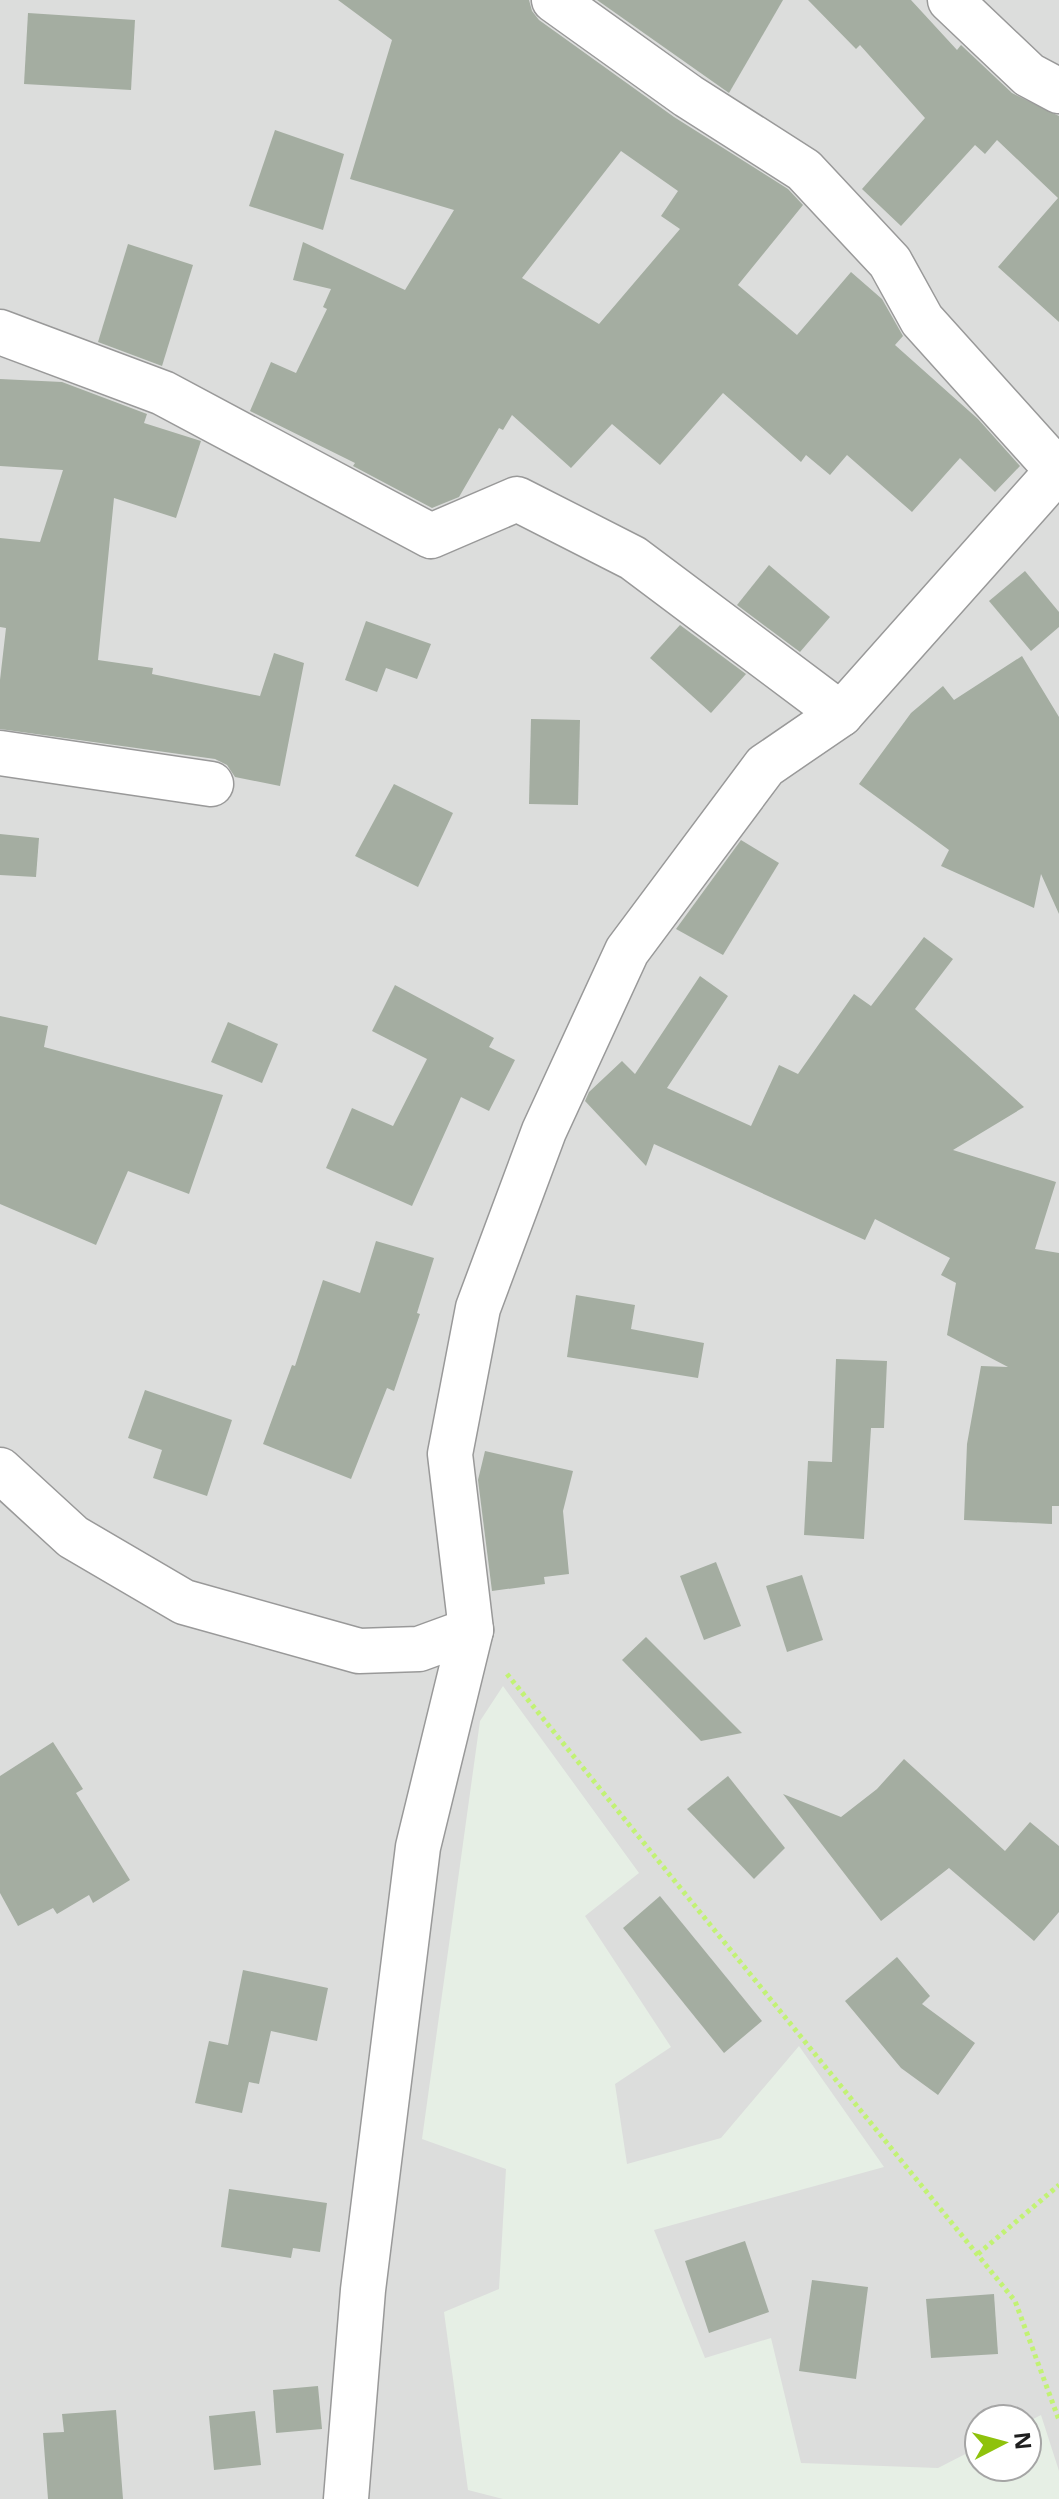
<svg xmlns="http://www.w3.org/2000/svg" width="1059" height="2499" font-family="'Noto Sans',sans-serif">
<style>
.residential{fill:#dcdddc}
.building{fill:#a4ada1;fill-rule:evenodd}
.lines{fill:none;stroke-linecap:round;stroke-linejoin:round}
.minor-casing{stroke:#999;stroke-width:47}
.path{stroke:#c2f274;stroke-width:5;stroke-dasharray:4 4;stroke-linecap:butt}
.minor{stroke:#fff;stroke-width:44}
</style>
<rect width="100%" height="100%" fill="#e6efe5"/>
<polygon class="residential" points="0,0 1059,0 1059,2471 1041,2415 1027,2422 1027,2419 979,2419 979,2447 938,2468 801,2463 771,2338 705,2358 654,2230 884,2167 799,2046 721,2138 627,2164 615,2084 671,2047 585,1916 639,1873 503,1686 480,1721 422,2139 506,2169 499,2289 444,2312 468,2490 503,2499 0,2499"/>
<g class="building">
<path d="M338,0H529L532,11L539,20L674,117L788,189L803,205L738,285L797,335L851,272L882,299L903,336L895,345L978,419L1020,466L995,492L960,458L912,512L847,455L830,475L806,455L801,462L723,393L660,465L612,424L571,468L512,415L503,430L499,428L459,497L432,508L353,466L355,463L250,411L271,362L296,373L327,309L323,307L331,289L293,280L303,242L405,290L454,210L350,179L392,40ZM621,151L678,191L661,216L680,229L599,324L522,278Z"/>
<polygon points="597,0 783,0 729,93"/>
<polygon points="808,0 911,0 957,50 961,45 1012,93 1059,116 1059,322 998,267 1058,198 997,140 985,154 975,145 901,226 862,189 925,118 860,45 856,49"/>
<polygon points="28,13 135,20 131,90 24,84"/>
<polygon points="275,130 344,154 323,230 249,206"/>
<polygon points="128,244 193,265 162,366 98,342"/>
<polygon points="0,379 62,382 147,414 144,423 201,441 176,518 114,498 98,660 153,668 152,674 260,696 274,653 304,663 280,786 235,777 227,765 215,759 0,729 0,680 6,628 0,627 0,538 40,542 63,470 0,466"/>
<polygon points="769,565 830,617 800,652 737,605"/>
<polygon points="1025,571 1059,612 1059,627 1031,651 989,601"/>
<polygon points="366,621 431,644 417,679 386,668 377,692 345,680"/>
<polygon points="680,625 746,674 711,713 650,658"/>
<polygon points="1022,656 1059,717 1059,914 1041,874 1034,908 941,866 949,850 859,784 911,713 943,686 954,700"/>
<polygon points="531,719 580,720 578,805 529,804"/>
<polygon points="394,784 453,813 418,887 355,856"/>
<polygon points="0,834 39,838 36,877 0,875"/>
<polygon points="741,840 779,863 723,955 676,929"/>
<polygon points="924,937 953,959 915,1009 1024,1107 953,1150 1056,1182 1035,1249 1059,1253 1059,1506 1052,1506 1052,1524 964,1520 967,1444 981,1366 1008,1367 947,1335 956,1283 941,1275 950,1258 875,1219 865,1240 654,1144 646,1166 585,1101 589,1092 622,1061 635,1074 700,976 728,996 667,1088 751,1126 779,1065 798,1074 854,994 871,1006"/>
<polygon points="395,985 494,1038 489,1047 515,1060 489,1111 461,1097 412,1206 326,1168 352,1108 393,1126 427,1059 372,1031"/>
<polygon points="0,1016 48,1026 44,1047 223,1095 189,1194 128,1171 96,1245 0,1204"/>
<polygon points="228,1022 278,1044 262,1083 211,1062"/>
<polygon points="376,1241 434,1258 417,1313 420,1314 394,1391 387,1388 351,1479 263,1444 292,1365 295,1366 323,1280 360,1293"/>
<polygon points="576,1295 635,1305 631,1329 704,1343 698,1378 567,1357"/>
<polygon points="836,1359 887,1361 884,1428 871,1428 864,1539 804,1535 808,1461 832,1462"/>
<polygon points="145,1390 232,1420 207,1496 153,1478 162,1450 128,1438"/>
<polygon points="485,1451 573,1471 563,1511 569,1574 544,1577 545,1584 492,1591 478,1480"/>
<polygon points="716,1562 741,1626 704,1640 680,1576"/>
<polygon points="802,1575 823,1640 787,1652 766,1586"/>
<polygon points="646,1637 742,1733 701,1741 622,1660"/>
<polygon points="53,1742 83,1789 76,1793 130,1880 93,1903 89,1895 57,1914 53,1908 18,1926 0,1893 0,1776"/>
<polygon points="904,1759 1005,1851 1030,1822 1059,1846 1059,1912 1034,1941 949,1868 881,1921 783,1794 841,1817 877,1789"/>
<polygon points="728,1776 785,1848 754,1879 687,1809"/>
<polygon points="660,1896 762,2021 724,2053 623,1928"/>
<polygon points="897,1957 930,1996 922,2004 975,2043 938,2095 901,2068 845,2001"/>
<polygon points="243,1970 328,1988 317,2041 271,2031 259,2084 249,2082 242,2113 195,2103 209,2041 228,2045"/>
<polygon points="229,2189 327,2203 320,2252 293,2248 291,2258 221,2247"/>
<polygon points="745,2241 769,2312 709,2333 685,2261"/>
<polygon points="812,2280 868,2287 856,2379 799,2371"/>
<polygon points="994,2294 998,2354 931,2358 926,2299"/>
<polygon points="318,2386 322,2429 276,2433 273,2390"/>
<polygon points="116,2410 123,2499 48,2499 43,2433 64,2432 62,2414"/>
<polygon points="255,2411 261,2465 214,2470 209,2416"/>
</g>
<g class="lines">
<defs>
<g id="minor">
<polyline points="554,0 688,96 804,170 890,262 922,320 1057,470"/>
<polyline points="950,0 1029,75 1059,91"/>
<polyline points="0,332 163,393 431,536 517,499 633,558 841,714"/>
<polyline points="0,753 211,784"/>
<polyline points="0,1470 73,1537 184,1602 359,1651 419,1649 471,1630"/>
<polyline points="346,2499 363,2290 418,1847 471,1630 450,1454 478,1308 544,1131 627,951 765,766 841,714 1059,469"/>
</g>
</defs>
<use href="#minor" class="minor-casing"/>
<g class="path">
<polyline points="507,1674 1015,2301 1059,2420"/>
<polyline points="978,2254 1059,2185"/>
</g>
<use href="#minor" class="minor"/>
</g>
<g transform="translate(1003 2443) rotate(84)"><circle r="38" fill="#ffffff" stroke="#a5a5a5" stroke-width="2"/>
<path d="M0-6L14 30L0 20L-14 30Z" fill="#8fc20c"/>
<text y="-12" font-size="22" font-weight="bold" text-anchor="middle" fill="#1f1f1f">N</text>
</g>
</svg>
